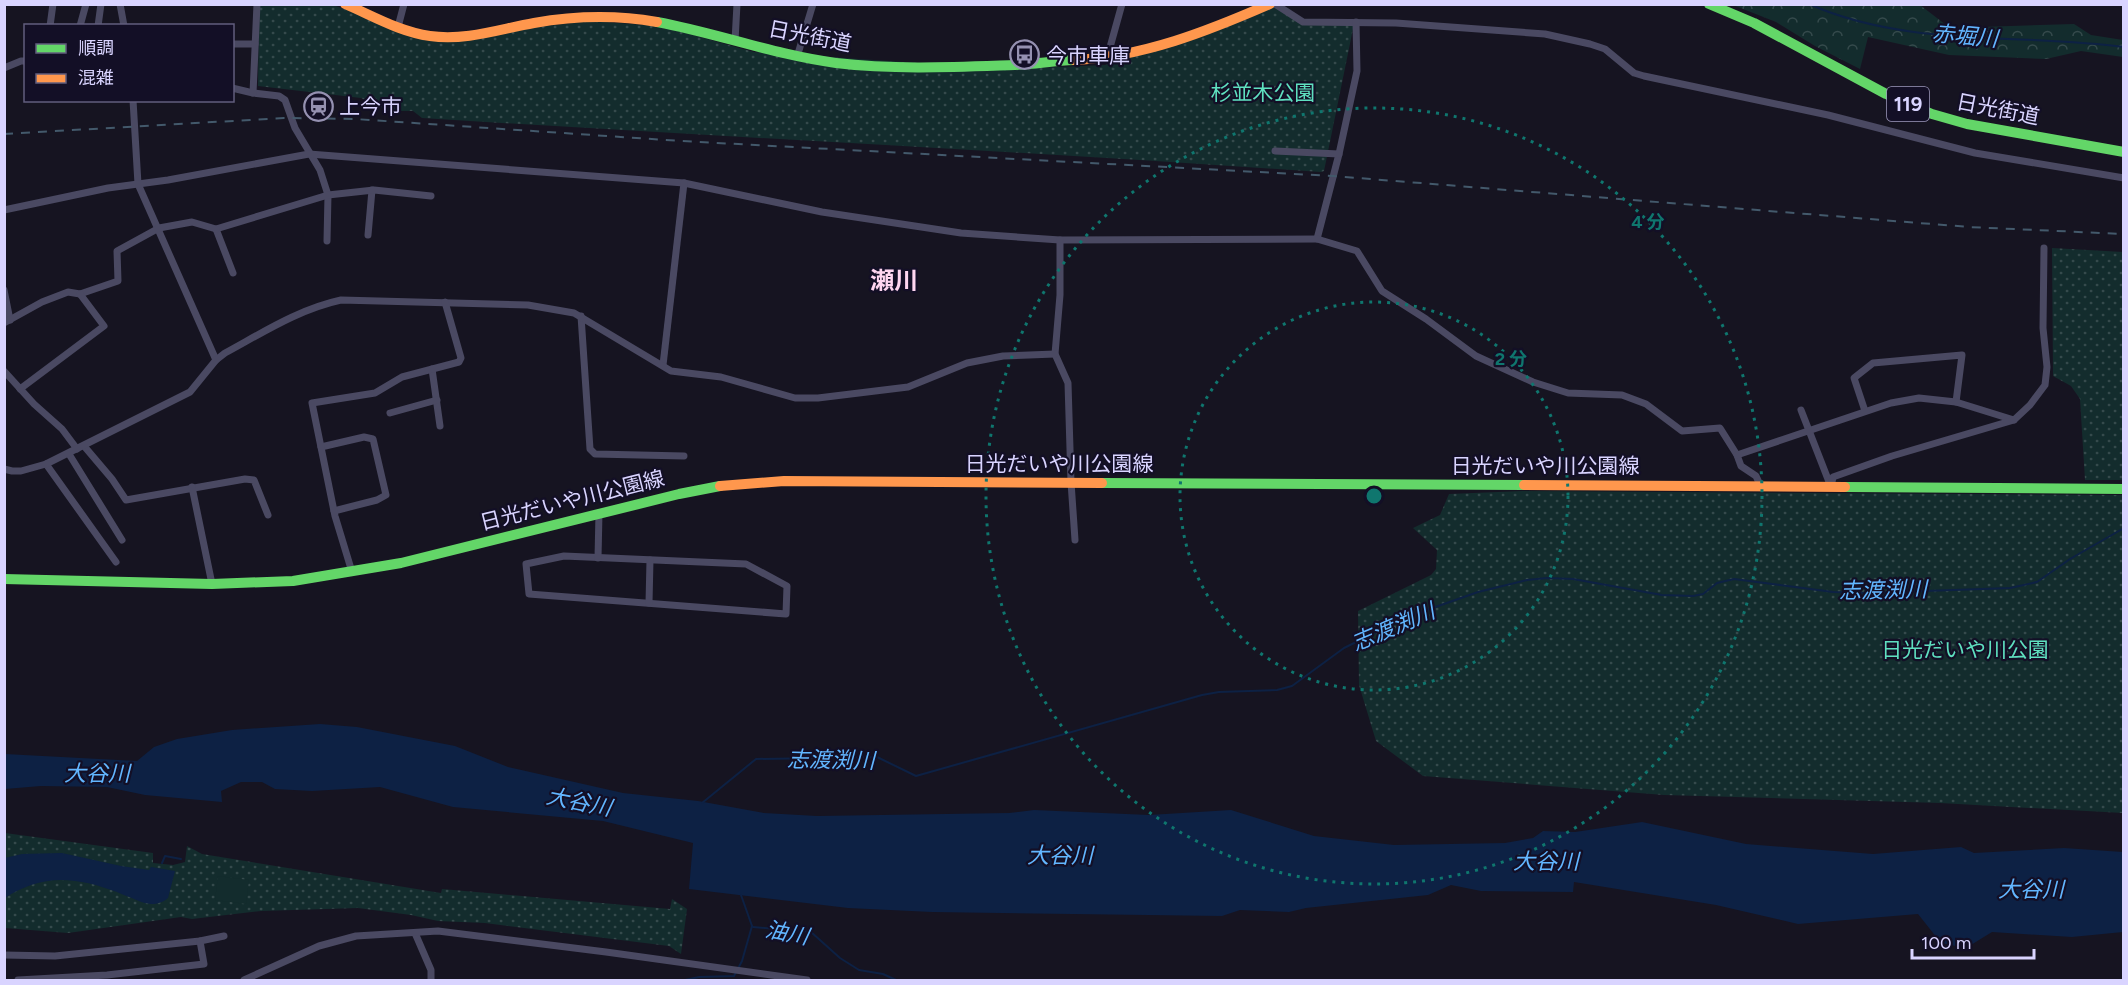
<svg xmlns="http://www.w3.org/2000/svg" width="2128" height="985" font-family="Figtree,'Noto Sans JP',sans-serif">
<style>
.grass{fill:url(#grass-dots)}
.forest{fill:url(#forest-crowns)}
.pitch{fill:#132c2d}
.water{fill:#0d2144}
.lines{fill:none;stroke-linecap:round;stroke-linejoin:round}
.stream{stroke:#0d2144;stroke-width:2}
.street{stroke:#4a4962;stroke-width:7}
.fast{stroke:#63d668;stroke-width:10}
.slow{stroke:#ff974d;stroke-width:10}
.rail{stroke:#43596b;stroke-width:2;stroke-dasharray:9 8;stroke-linecap:butt}
.ring{fill:none;stroke:#0f766e;stroke-width:3;stroke-dasharray:3 6}
.labels{text-anchor:middle;dominant-baseline:central;stroke-width:4.5;stroke-linejoin:round;paint-order:stroke}
.shield{fill:#130f26;stroke:#9e99be;stroke-width:1.5}
.shield-label{font-size:20px;font-weight:bold;fill:#d9d4ff}
.street-label{font-size:21px;fill:#d9d4ff;stroke:#130f26}
.poi-label{font-size:21px;fill:#d9d4ff;stroke:#130f26;text-anchor:start}
.park-label{font-size:21px;fill:#5fe0c0;stroke:#130f26}
.water-label{font-size:22px;font-style:italic;fill:#62b6ff;stroke:#130f26}
.quarter-label{font-size:24px;font-weight:bold;fill:#ffd6f0;stroke:#130f26}
.centre{fill:#0f766e;stroke:#130f26;stroke-width:3}
.ring-label{font-size:18px;text-anchor:middle;font-weight:bold;fill:#0f766e;stroke:#130f26;stroke-width:4.5;stroke-linejoin:round;paint-order:stroke}
</style>
<defs>
<pattern id="grass-dots" width="8" height="8" patternUnits="userSpaceOnUse" patternTransform="scale(1.5)"><rect width="8" height="8" fill="#132c2d"/><path d="M2 2h.1M6 6h.1" fill="none" stroke="#354a4c" stroke-width="1.8" stroke-linecap="round"/></pattern>
<pattern id="forest-crowns" width="20" height="18" patternUnits="userSpaceOnUse" patternTransform="scale(1.5)"><rect width="20" height="18" fill="#132c2d"/><path d="M2 6a3 3 0 1 1 6 0M12 15a3 3 0 1 1 6 0" fill="none" stroke="#354a4c"/></pattern>
</defs>
<rect width="100%" height="100%" fill="#161421"/>
<g class="grass">
<path d="M259,5H333L427,39L591,21L660,26L754,52L1008,69L1105,65L1273,6L1303,25L1354,24L1324,171L1321,172C1021,151 721,137 422,118L413,111H389L361,98L258,86Z"/>
<polygon points="2052,248 2123,252 2123,480 2085,480 2080,399 2071,386 2053,376"/>
<polygon points="1523,491 2123,495 2123,813 1940,803 1664,795 1423,776 1376,741 1359,685 1358,611 1431,575 1436,569 1437,550 1413,528 1440,515 1449,494"/>
<polygon points="5,833 153,853 153,863 173,865 185,862 187,846 202,854 441,893 442,889 670,909 672,899 687,909 681,954 669,946 485,923 438,921 411,915 358,908 261,911 192,919 181,917 68,933 5,928"/>
</g>
<polygon class="forest" points="1733,5 1920,5 1950,28 2074,24 2091,35 2123,40 2123,57 2081,51 2046,59 1949,55 1868,37 1860,69 1815,46 1776,22"/>
<polygon class="pitch" points="218,876 249,880 246,904 215,900"/>
<g class="water">
<polygon points="320,724 357,727 455,746 508,767 623,793 698,801 764,813 817,816 1009,813 1034,810 1149,815 1231,810 1314,836 1394,845 1505,843 1533,838 1543,831 1575,832 1642,822 1746,844 1873,854 1961,847 1974,853 2064,848 2123,852 2123,932 2072,937 1992,932 1966,948 1941,943 1918,914 1798,924 1716,905 1574,882 1573,892 1481,891 1451,885 1428,895 1306,908 1289,912 1240,910 1222,916 932,912 848,908 689,889 693,843 603,821 453,807 380,787 312,791 275,789 262,782 241,782 221,791 222,802 145,795 107,787 41,786 5,789 5,754 137,761 154,747 177,739 232,730"/>
<path d="M62,853L121,866L149,870L151,867L175,871L168,898C163,902 158,904 151,904C142,903 137,900 129,897C113,890 93,883 75,881C51,877 25,884 5,898V858L22,854Z"/>
</g>
<g class="lines">
<g class="stream">
<path d="M1809,4C1908,48 2020,33 2124,47"/>
<polyline points="702,803 756,759 877,757 916,776 1202,695 1219,692 1277,690 1292,686 1344,648 1407,617 1478,592 1527,580 1547,578 1573,579 1662,595 1693,596 1703,594 1717,583 1734,579 1833,592 1869,593 2010,588 2037,582 2070,559 2124,528"/>
<polyline points="162,863 165,856 181,859"/>
<polyline points="741,895 752,926"/>
<polyline points="753,927 811,932 840,958 859,970 883,974 896,980"/>
<polyline points="685,980 699,977 734,976 742,961 752,926"/>
</g>
<g class="street">
<polyline points="120,4 124,26"/>
<polyline points="1275,4 1303,22 1396,23 1545,34 1590,44 1605,49 1634,73 1644,76 1828,115 1975,153 2124,178"/>
<polyline points="1356,22 1357,71 1339,154 1317,239 1357,251 1382,291 1426,319 1476,356 1533,382 1568,393 1622,395 1646,404 1682,431 1720,428 1737,455 1741,466 1756,476 1761,487"/>
<polyline points="50,26 53,4"/>
<polyline points="80,26 86,4"/>
<polyline points="98,26 101,4"/>
<polyline points="398,27 404,4"/>
<polyline points="735,41 737,4"/>
<polyline points="232,44 255,44"/>
<polyline points="797,57 813,4"/>
<polyline points="1107,58 1122,4"/>
<polyline points="4,68 21,61 26,61"/>
<polyline points="232,88 253,93 279,96 285,100 295,128 320,170 328,195 327,241"/>
<polyline points="253,93 257,4"/>
<polyline points="133,100 138,184 216,360"/>
<polyline points="1275,151 1339,154"/>
<polyline points="4,210 108,188 168,180 309,154 684,183 822,212 961,233 1060,240 1317,239"/>
<polyline points="368,235 372,190"/>
<polyline points="1060,240 1060,295 1055,354 1068,383 1071,482 1075,540"/>
<polyline points="233,273 216,229 328,195 374,190 431,196"/>
<polyline points="4,290 10,320"/>
<polyline points="581,316 590,449 595,454 684,456"/>
<polyline points="4,323 42,302 68,292 80,294 118,281 117,251 159,228 192,222 216,229"/>
<polyline points="663,365 684,183"/>
<polyline points="432,369 440,426"/>
<polyline points="4,371 34,404 62,429 77,449"/>
<polyline points="20,389 104,326 80,294"/>
<polyline points="1801,410 1831,487"/>
<polyline points="1865,411 1854,378 1873,363 1962,355 1956,402"/>
<polyline points="390,413 437,400"/>
<polyline points="84,446 112,479 126,500 245,479 254,480 268,515"/>
<polyline points="321,447 364,437 373,439 386,495 377,500 334,511"/>
<polyline points="69,454 122,540"/>
<polyline points="1737,455 1891,403 1919,398 1956,402 2014,420"/>
<polyline points="46,464 116,562"/>
<path d="M4,469L12,471H21L46,464L190,392L216,360L225,353C262,333 299,309 341,300L528,305L574,313L671,371L721,377L795,398H818L908,387L967,363L1003,356L1055,354"/>
<polyline points="192,487 212,584"/>
<polyline points="1831,487 1833,477 1892,456 2014,420 2030,405 2045,385 2047,367 2043,328 2044,248"/>
<polygon points="564,556 746,564 787,586 786,614 529,594 526,564"/>
<polyline points="598,558 599,513"/>
<polyline points="352,572 335,516 312,403 375,393 402,377 459,362 461,358 445,302"/>
<polyline points="649,603 650,560"/>
<polyline points="415,933 431,970 431,980"/>
<polyline points="4,955 55,956 200,941 224,936"/>
<polyline points="18,980 107,975 204,964 200,941"/>
<polyline points="244,980 319,946 356,936 438,931 606,952 807,980"/>
</g>
<g class="fast">
<polyline points="1709,4 1754,23 1886,94 1932,114 1967,124 2124,152"/>
<path d="M657,22C717,33 775,55 836,63C895,70 956,67 1015,65C1035,64 1054,61 1074,60"/>
<polyline points="1102,483 1524,485"/>
<polyline points="1845,487 2124,489"/>
<polyline points="4,579 212,584 293,581 401,563 679,494 720,486"/>
</g>
<g class="slow">
<path d="M345,4C373,16 400,32 430,36C466,41 500,29 534,23C574,16 617,15 657,22"/>
<path d="M1074,60C1143,57 1208,31 1270,4"/>
<polyline points="1524,485 1845,487"/>
<polyline points="720,486 784,481 1102,483"/>
</g>
<polyline class="rail" points="4,134 284,118 355,119 681,141 1333,176 1969,227 2124,234"/>
</g>
<g class="ring">
<circle cx="1374" cy="496" r="194"/>
<circle cx="1374" cy="496" r="388"/>
</g>
<defs>
<symbol id="bus-ring" viewBox="-11 -11 22 22"><circle r="9.5" fill="#130f26" stroke="#9591b1" stroke-width="1.5"/><path d="M-5-6H5V4H4V6H2V4H-2V6H-4V4H-5ZM-3.5-4V0h7V-4ZM-3.5 1.2v1.5H-2V1.2ZM2 1.2v1.5H3.5V1.2Z" fill="#9591b1"/></symbol>
<symbol id="station-ring" viewBox="-11 -11 22 22"><circle r="9.5" fill="#130f26" stroke="#9591b1" stroke-width="1.5"/><path d="M-3-6H3Q5-6 5-4V2Q5 4 3 4L4.5 6H3L1.5 4h-3L-3 6H-4.5L-3 4Q-5 4-5 2V-4Q-5-6-3-6ZM-3.5-4v3h7v-3ZM-3.5 1v1.5H-2V1ZM2 1v1.5H3.5V1Z" fill="#9591b1"/></symbol>
</defs>
<g fill-rule="evenodd">
<use href="#bus-ring" x="1008" y="38" width="33" height="33"/>
<use href="#station-ring" x="302" y="90" width="33" height="33"/>
</g>
<g class="labels">
<rect class="shield" x="1887" y="87" width="42" height="34" rx="4.5"/>
<g class="shield-label">
<text x="1908" y="104">119</text>
</g>
<g class="street-label">
<text transform="translate(810 36) rotate(11)">日光街道</text>
<text transform="translate(1998 109) rotate(11)">日光街道</text>
<text x="1059" y="463">日光だいや川公園線</text>
<text x="1545" y="465">日光だいや川公園線</text>
<text transform="translate(572 500) rotate(-14)">日光だいや川公園線</text>
</g>
<g class="poi-label">
<text x="1046" y="55">今市車庫</text>
<text x="339" y="106">上今市</text>
</g>
<g class="park-label">
<text x="1263" y="92">杉並木公園</text>
<text x="1965" y="649">日光だいや川公園</text>
</g>
<g class="water-label">
<text transform="translate(1965 36) rotate(5)">赤堀川</text>
<text transform="translate(1883 590) rotate(-1)">志渡渕川</text>
<text transform="translate(1393 627) rotate(-23)">志渡渕川</text>
<text transform="translate(831 760) rotate(1)">志渡渕川</text>
<text x="97" y="773">大谷川</text>
<text transform="translate(579 802) rotate(11)">大谷川</text>
<text x="1060" y="855">大谷川</text>
<text x="1546" y="861">大谷川</text>
<text x="2031" y="889">大谷川</text>
<text transform="translate(787 933) rotate(11)">油川</text>
</g>
<g class="quarter-label">
<text x="894" y="280">瀬川</text>
</g>
</g>
<circle cx="1374" cy="496" r="9" class="centre"/>
<g class="ring-label">
<text x="1648" y="228">4 分</text>
<text x="1511" y="365">2 分</text>
</g>
<rect width="2128" height="985" fill="none" stroke="#d9d4ff" stroke-width="12"/>
<rect x="24" y="24" width="210" height="78" fill="#130f26" stroke="#625e7d" stroke-width="1.5"/>
<rect x="36" y="44" width="30" height="9" fill="#63d668" stroke="#625e7d" stroke-width="1.5"/>
<text x="78" y="54" font-size="18" fill="#d9d4ff">順調</text>
<rect x="36" y="74" width="30" height="9" fill="#ff974d" stroke="#625e7d" stroke-width="1.5"/>
<text x="78" y="84" font-size="18" fill="#d9d4ff">混雑</text>
<path d="M1912 949v9h122v-9" fill="none" stroke="#d9d4ff" stroke-width="3"/>
<text x="1921" y="949" font-size="18" fill="#d9d4ff" stroke="#130f26" stroke-width="4.5" paint-order="stroke">100 m</text>
</svg>
